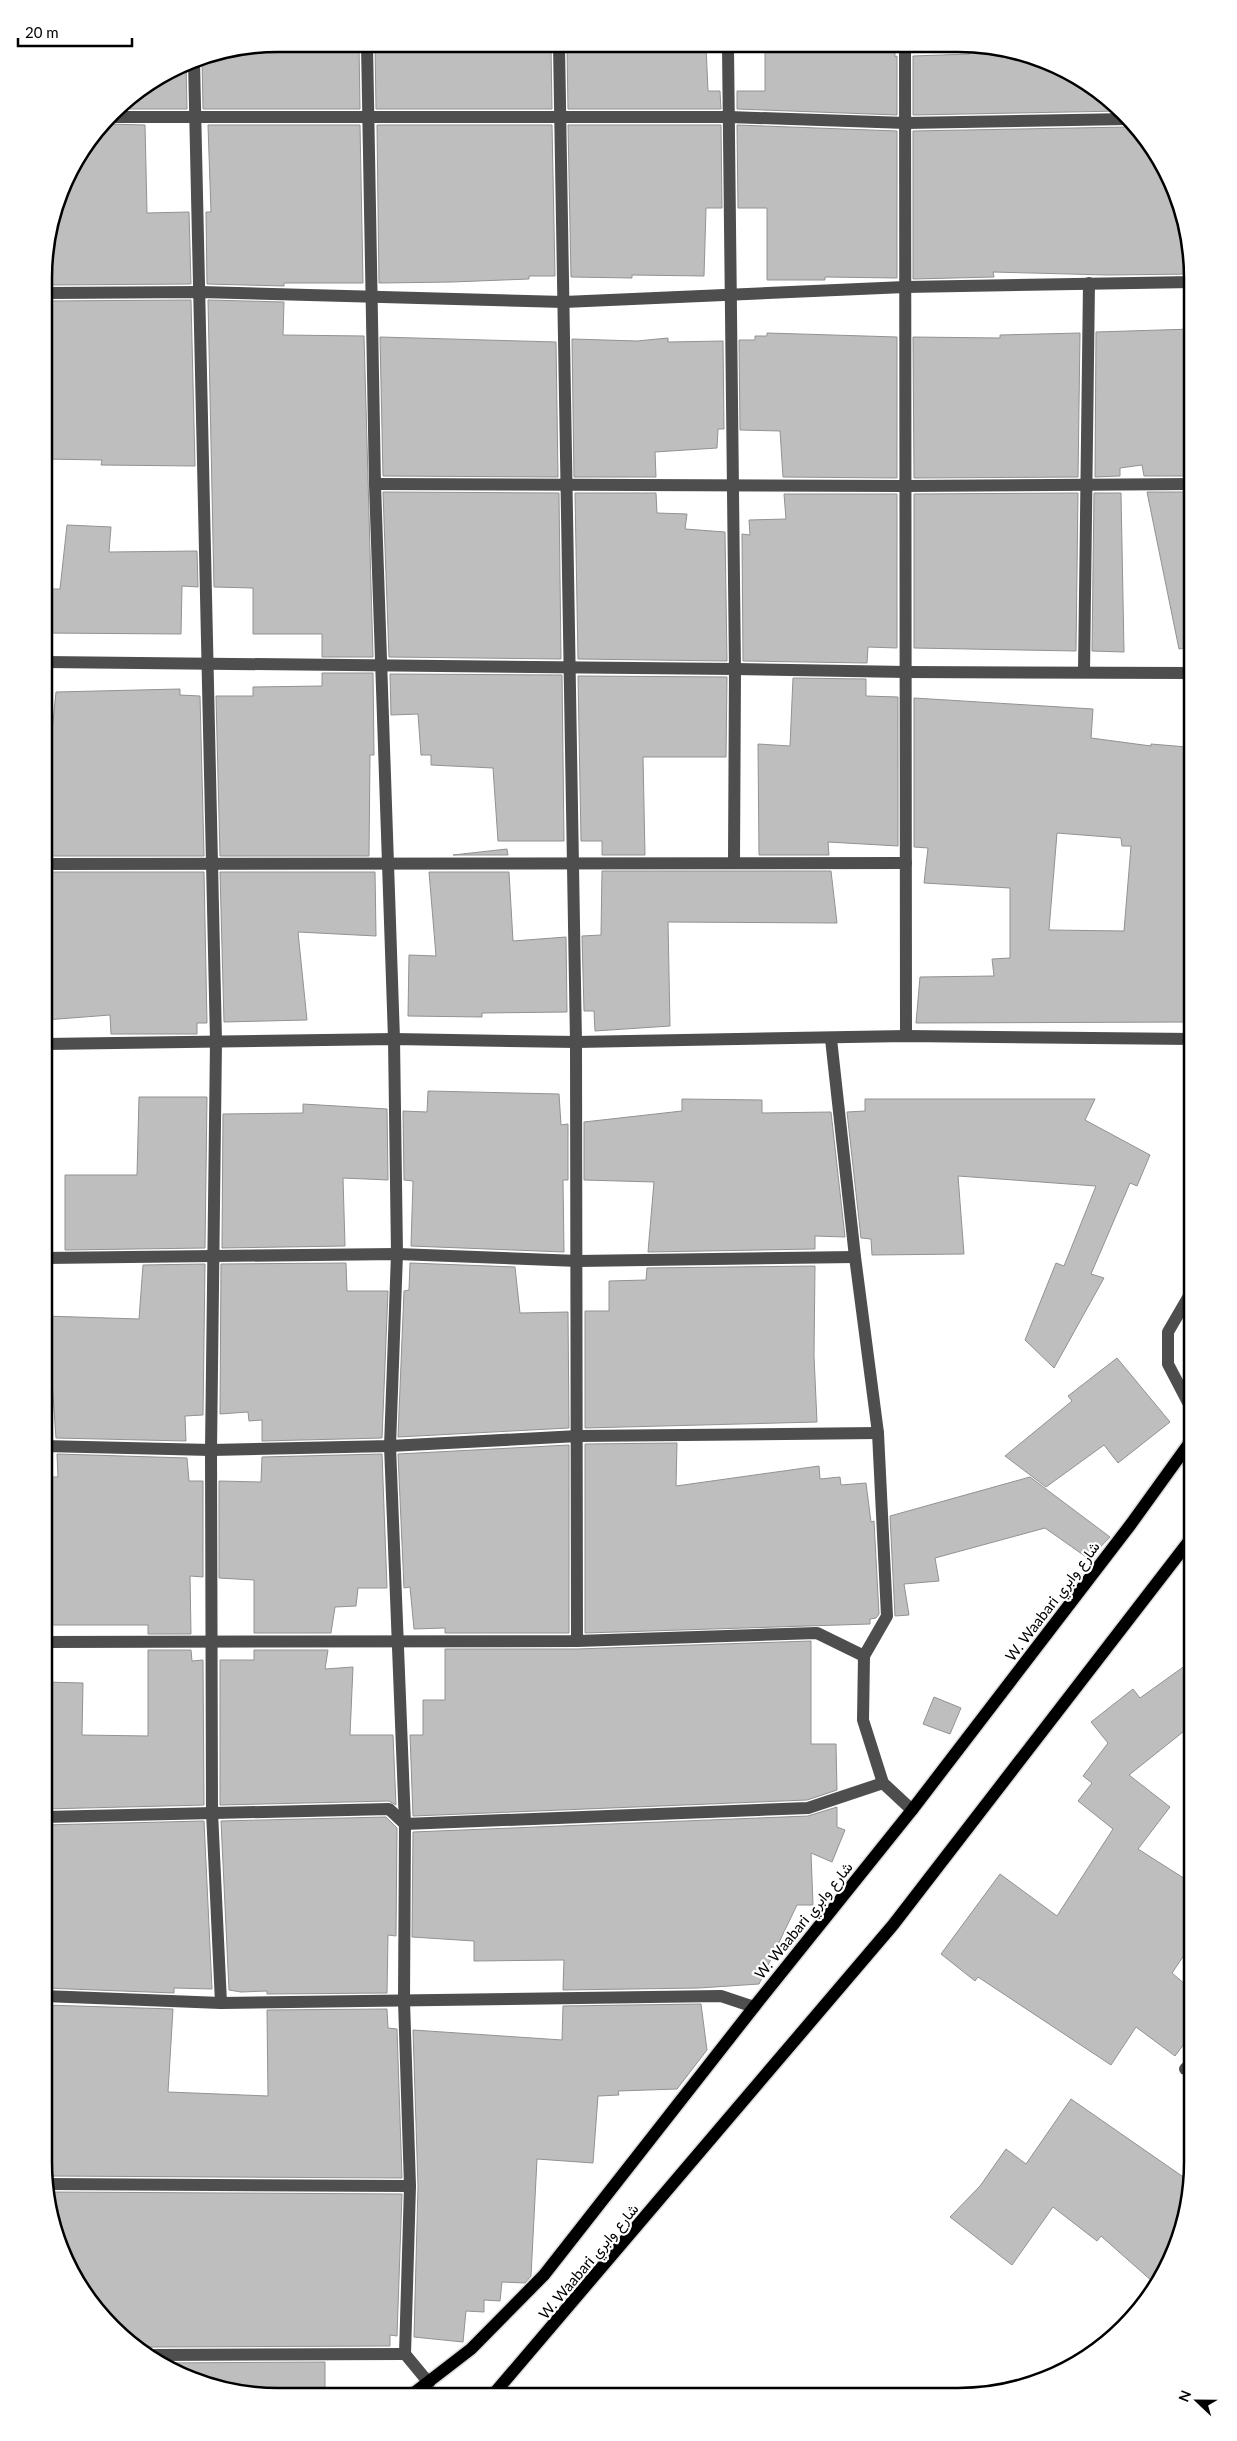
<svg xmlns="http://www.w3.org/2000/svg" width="1237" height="2441" font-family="Lato,Vazirmatn,sans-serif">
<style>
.building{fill:#bebebe;stroke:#929292;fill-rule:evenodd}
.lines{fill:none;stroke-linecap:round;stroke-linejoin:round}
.major-casing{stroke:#dbdbdb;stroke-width:15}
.minor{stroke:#4e4e4e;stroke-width:12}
.major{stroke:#000;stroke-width:12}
.labels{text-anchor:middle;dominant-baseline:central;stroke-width:4.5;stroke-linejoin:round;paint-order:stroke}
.street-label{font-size:15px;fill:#000;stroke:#fff}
.rim{fill:none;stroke:#000;stroke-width:2.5}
</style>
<rect width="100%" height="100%" fill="#fff"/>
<g class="building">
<polygon points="375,44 528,45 528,49 551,49 552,109 376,109"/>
<polygon points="359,45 360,109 203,109 202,59 262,47"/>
<polygon points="706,46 708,91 720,91 721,109 568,109 567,49"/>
<polygon points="765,47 895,48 895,57 897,56 897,115 737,109 737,91 765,91"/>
<polygon points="969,48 1004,48 1062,68 1113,102 1121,111 913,115 913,56 969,54"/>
<polygon points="186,64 187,109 119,109 124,102"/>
<polygon points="107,124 145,125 147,213 189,212 191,284 46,285 46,248 68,175"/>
<polygon points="208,125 360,125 363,283 284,283 284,286 207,284 206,212 211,212"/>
<polygon points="377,125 552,125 555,276 529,276 529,279 452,282 379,283"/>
<polygon points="568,125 721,125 722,208 706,208 704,276 632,275 632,278 571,277"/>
<polygon points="737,125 897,131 897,278 825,277 825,280 767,280 767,208 738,208"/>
<polygon points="1133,125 1153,148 1181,204 1192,274 1107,275 993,272 994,277 913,279 913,131 1128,127"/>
<polygon points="191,300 195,466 101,465 102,460 46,459 46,301"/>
<polygon points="208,300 284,302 283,335 364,336 373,657 322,657 322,634 253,634 253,588 214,587"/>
<polygon points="1193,329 1193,476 1144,476 1142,465 1120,468 1120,476 1095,477 1096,332"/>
<polygon points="767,333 897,337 897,478 783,477 780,431 740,430 739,340 755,340 755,336 767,336"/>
<polygon points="1080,333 1078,477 914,478 913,337 1000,338 1000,335"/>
<polygon points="380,337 556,342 558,477 383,476"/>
<polygon points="668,338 668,342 723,341 724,429 718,429 717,448 655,452 656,477 574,477 572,339 637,341"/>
<polygon points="383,492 559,493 561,659 389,657"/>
<polygon points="1147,492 1193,492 1193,647 1179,649"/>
<polygon points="575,493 656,493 657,513 687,514 685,529 725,532 727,661 578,659"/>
<polygon points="1078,493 1076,651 914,648 914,494"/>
<polygon points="1094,493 1121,493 1124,652 1092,651"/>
<polygon points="784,494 897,494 897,648 868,647 867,663 743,661 742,534 750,535 749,520 786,519"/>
<polygon points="67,525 111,527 109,552 197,551 198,587 182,586 181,634 45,633 45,589 60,589"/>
<polygon points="322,673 373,673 374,755 370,755 369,856 220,856 216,696 253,696 253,687 322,686"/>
<polygon points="390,674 562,675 564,841 498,841 493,768 431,765 431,755 421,755 418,714 391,715"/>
<polygon points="578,676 727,677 726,757 643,757 645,855 602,855 602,841 581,841"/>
<polygon points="793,678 866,679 866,696 898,697 898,846 828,842 829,855 759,855 758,744 790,746"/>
<polygon points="180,689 180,695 200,696 204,856 45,856 45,771 48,771 56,692"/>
<path d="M914,698L1093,709L1091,738L1151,746V744L1187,747L1191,865H1193V944H1190L1192,1022L916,1023L920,977L994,976L992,959L1010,958V888L924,883L928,848L914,847ZM1057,833L1121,838L1122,846H1131L1124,931L1049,930Z"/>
<polygon points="507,849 508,855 453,855"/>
<polygon points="602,871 831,871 837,923 668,922 670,1026 595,1031 594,1011 584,1011 582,936 601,935"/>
<polygon points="45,872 204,872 207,1023 197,1023 197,1034 111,1034 110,1015 45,1020"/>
<polygon points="220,872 375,872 376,936 298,932 307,1020 224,1022"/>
<polygon points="429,872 509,872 513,941 566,937 567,1012 482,1013 482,1017 408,1016 409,955 436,956"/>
<polygon points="428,1091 559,1094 561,1125 568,1124 568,1180 563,1180 564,1252 411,1246 413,1181 404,1180 403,1111 427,1112"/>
<polygon points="139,1097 207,1097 205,1248 65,1250 65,1175 137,1175"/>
<polygon points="682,1099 762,1100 762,1113 831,1112 845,1237 815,1236 815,1249 648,1252 654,1182 584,1180 584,1122 682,1111"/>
<polygon points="865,1099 1095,1099 1085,1120 1150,1155 1137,1186 1130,1183 1091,1274 1104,1278 1054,1368 1025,1340 1056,1263 1064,1266 1096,1186 958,1176 964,1254 872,1255 871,1239 861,1238 847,1112 865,1111"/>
<polygon points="303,1104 387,1109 388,1180 343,1178 345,1246 222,1248 223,1114 303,1113"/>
<polygon points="346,1263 347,1291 388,1291 382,1438 262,1441 262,1420 249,1421 248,1412 220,1414 221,1264"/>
<polygon points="410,1263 515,1267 520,1313 568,1312 569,1428 398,1437 404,1291 409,1290"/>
<polygon points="205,1264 203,1415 185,1416 186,1441 56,1438 50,1352 45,1352 45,1316 139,1319 143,1265"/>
<polygon points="815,1266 814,1356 817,1422 585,1428 585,1311 609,1311 609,1281 646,1280 647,1268"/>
<polygon points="1117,1358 1170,1422 1118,1463 1104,1445 1046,1487 1005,1456 1072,1401 1068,1396"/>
<polygon points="677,1443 676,1486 819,1466 820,1479 840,1477 841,1485 866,1483 871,1522 874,1521 879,1614 876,1618 870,1619 870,1624 585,1633 585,1444"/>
<polygon points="569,1445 569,1633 445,1633 445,1628 414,1629 410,1587 404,1588 398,1454"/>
<polygon points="57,1454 187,1458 189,1481 203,1481 203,1577 190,1576 191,1634 148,1634 148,1625 44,1625 44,1510 48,1510 48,1477 58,1477"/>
<polygon points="382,1454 387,1588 358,1588 356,1606 335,1607 331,1633 254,1633 254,1580 219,1578 219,1481 261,1482 262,1457"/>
<polygon points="1030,1477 1110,1537 1089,1559 1045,1528 935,1558 939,1581 904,1584 909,1615 895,1616 890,1516"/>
<polygon points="811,1641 811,1744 836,1744 837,1790 807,1800 413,1816 410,1735 423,1735 423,1700 445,1700 445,1649 577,1649"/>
<polygon points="148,1650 191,1650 192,1661 203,1660 204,1805 44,1809 44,1682 83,1683 82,1735 148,1736"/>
<polygon points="254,1650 328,1650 325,1669 353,1667 350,1735 393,1735 396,1805 389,1801 220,1805 220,1660 254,1660"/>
<polygon points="1193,1660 1193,1724 1129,1775 1170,1807 1138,1849 1193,1884 1193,1942 1172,1973 1193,1991 1193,2032 1175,2056 1136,2027 1111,2065 978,1977 975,1981 941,1954 1000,1874 1057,1916 1113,1829 1078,1801 1092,1783 1083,1776 1108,1743 1091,1722 1133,1689 1140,1698"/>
<polygon points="934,1697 961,1708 950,1734 923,1724"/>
<polygon points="837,1807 837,1827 845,1830 832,1862 811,1853 813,1905 797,1905 759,1984 699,1988 563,1990 564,1960 474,1961 474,1941 412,1937 413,1832 808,1816"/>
<polygon points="386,1817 397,1828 396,1936 388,1935 387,1993 267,1994 267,1991 241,1992 229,1990 221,1821"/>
<polygon points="204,1821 212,1989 174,1988 174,1993 44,1988 44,1825"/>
<polygon points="701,2004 707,2050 677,2089 618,2091 619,2095 598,2096 593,2163 537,2159 531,2276 525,2283 502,2282 500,2301 484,2300 484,2312 466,2311 463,2342 414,2337 418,2186 413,2030 562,2040 563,2006"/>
<polygon points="44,2005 173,2009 168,2092 268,2096 267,2010 387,2009 388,2028 397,2029 402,2178 46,2176 44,2162"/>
<polygon points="1071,2099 1192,2183 1175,2252 1168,2266 1153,2282 1101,2236 1097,2241 1053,2207 1012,2265 950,2217 980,2186 1006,2149 1026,2164"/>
<polygon points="49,2192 402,2194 397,2336 390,2335 390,2346 149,2347 142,2351 124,2339 83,2292 56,2237"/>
<polygon points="325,2362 325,2395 248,2395 175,2373 160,2363"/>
</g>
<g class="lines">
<defs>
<g id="major">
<polyline points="410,2396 471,2349 544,2275 754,2007 912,1810 1131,1524 1193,1438"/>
<polyline points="492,2396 893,1925 1193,1536"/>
</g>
</defs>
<use href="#major" class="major-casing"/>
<g class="minor">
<polyline points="367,44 375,484 394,1039 397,1254 390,1446 405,1824 404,2001 410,2186 405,2354 429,2383"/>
<polyline points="559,45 576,1042 577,1641"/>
<polyline points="728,47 735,669 734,861"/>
<polyline points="905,48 906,1036"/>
<polyline points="194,61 216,1041 211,1450 212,1812 221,2003"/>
<polyline points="112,117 729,117 906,123 1128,119"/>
<polyline points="46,293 200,292 564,302 905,287 1193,282"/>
<polyline points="375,484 905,486 1193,484"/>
<polyline points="45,662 735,669 906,672 1193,673"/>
<polyline points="1084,672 1089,283"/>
<polyline points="45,864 906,863"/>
<polyline points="831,1039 855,1257 878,1433 887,1616 864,1656 863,1720 883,1783 912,1810"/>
<polyline points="45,1044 394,1039 576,1042 906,1036 1193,1039"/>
<polyline points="45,1258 397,1254 578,1261 855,1257"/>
<polyline points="1193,1412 1168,1364 1168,1332 1193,1289"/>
<polyline points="44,1446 211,1450 390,1446 578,1436 878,1433"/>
<polyline points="44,1642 577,1641 817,1633 864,1656"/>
<polyline points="44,1817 389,1809 405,1824 808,1808 883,1783"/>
<polyline points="44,1996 221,2003 721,1996 754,2007"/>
<polyline points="1185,2069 1193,2061"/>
<polyline points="47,2184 410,2186"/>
<polyline points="149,2355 405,2354"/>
</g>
<use href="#major" class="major"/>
</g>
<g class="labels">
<g class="street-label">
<text transform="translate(1052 1601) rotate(-53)">W. Waabari شارع وابري</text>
<text transform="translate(803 1920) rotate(-51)">W. Waabari شارع وابري</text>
<text transform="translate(588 2261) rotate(-50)">W. Waabari شارع وابري</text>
</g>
</g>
<path d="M0 0H1237V2441H0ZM278 52H958A226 226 0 0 1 1184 278V2162A226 226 0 0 1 958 2388H278A226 226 0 0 1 52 2162V278A226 226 0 0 1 278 52Z" fill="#fff" fill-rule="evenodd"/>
<path class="rim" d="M278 52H958A226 226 0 0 1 1184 278V2162A226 226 0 0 1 958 2388H278A226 226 0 0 1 52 2162V278A226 226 0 0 1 278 52Z"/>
<g transform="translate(1197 2401) rotate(292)" stroke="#ffffff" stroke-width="4" paint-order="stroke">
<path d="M0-4L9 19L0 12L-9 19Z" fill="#000000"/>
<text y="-8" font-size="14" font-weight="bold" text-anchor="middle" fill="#000000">N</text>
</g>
<path d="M18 38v8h114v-8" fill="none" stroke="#000000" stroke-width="2.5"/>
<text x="25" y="38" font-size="15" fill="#000000" stroke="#ffffff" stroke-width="4" paint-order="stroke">20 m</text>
</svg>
